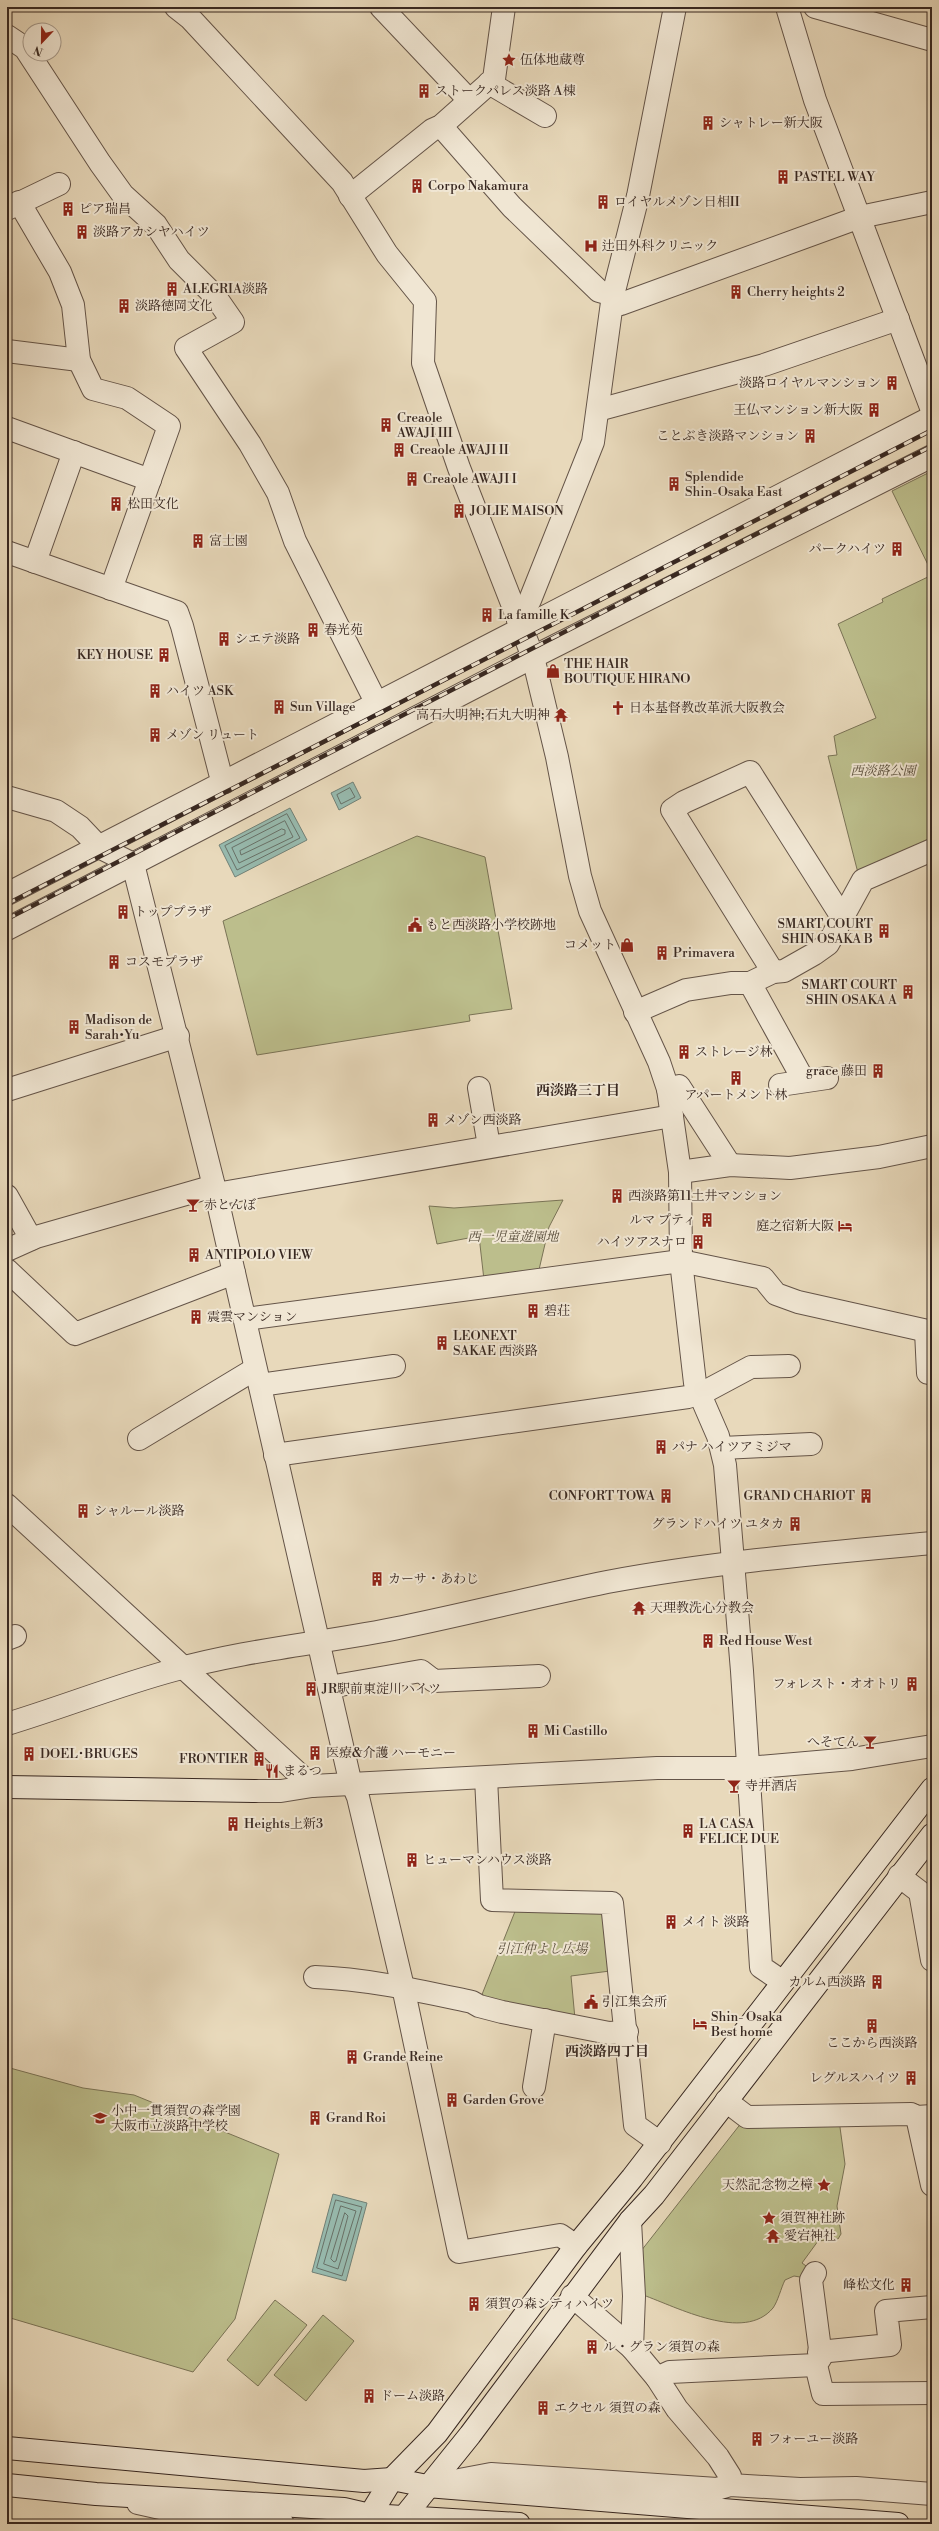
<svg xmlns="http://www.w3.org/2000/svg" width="939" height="2531" font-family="'Libre Bodoni','Noto Serif JP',serif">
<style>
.green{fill:#bcbe8c;stroke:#7a7356}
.water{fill:#97baae;stroke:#718076}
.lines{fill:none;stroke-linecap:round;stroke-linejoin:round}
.shore{stroke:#687168;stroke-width:1}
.street-casing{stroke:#645448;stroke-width:24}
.secondary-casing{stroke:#382821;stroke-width:24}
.street{stroke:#f0e6d3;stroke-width:22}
.secondary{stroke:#f0e6d3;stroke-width:22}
.rail-casing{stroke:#382821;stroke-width:4.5}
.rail{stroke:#f0e6d3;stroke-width:3;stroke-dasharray:9;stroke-linecap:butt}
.labels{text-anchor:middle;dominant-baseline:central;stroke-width:4;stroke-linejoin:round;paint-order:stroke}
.poi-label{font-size:13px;fill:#382821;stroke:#f0e6d3;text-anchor:start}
.park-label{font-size:13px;font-style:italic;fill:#594e3c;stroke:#f0e6d3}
.neighbourhood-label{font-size:14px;font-weight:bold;fill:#382821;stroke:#f0e6d3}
</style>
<rect width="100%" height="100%" fill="#e8d9bb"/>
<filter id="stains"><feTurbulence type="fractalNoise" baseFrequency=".005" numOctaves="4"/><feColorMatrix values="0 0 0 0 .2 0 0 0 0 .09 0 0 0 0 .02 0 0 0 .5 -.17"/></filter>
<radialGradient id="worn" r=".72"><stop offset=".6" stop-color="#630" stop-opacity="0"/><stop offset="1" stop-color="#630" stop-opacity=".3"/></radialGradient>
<g class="green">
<polygon points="932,471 932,573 892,491"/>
<polygon points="932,575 932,839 858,873 828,756 837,755 834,736 876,718 838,624 883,602 882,599"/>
<polygon points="417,836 485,857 512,1009 469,1015 470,1021 257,1055 223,921"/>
<polygon points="563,1200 549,1227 538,1274 484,1280 479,1236 437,1244 429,1206 454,1208"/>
<polygon points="516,1909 598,1910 604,1915 610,1971 571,1976 575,2019 481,1997"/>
<polygon points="10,2068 83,2088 134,2095 279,2154 235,2319 193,2372 7,2317 7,2080"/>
<path d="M839,2120L845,2164L837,2206L841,2234L838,2239L818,2241L802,2263L813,2271L806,2278L794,2276L785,2280C781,2288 778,2301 773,2308C744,2343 677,2307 643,2295L641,2251L742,2122Z"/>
<polygon points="275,2300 307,2325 258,2386 227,2360"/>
<polygon points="323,2315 354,2341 306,2401 274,2375"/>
</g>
<g class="water">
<polygon points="353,782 361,798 339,810 331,793"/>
<polygon points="290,808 307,840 235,877 219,845"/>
<polygon points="333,2194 367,2203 346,2281 312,2272"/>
</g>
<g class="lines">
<g class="shore">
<polygon points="350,788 355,797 341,804 337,795"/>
<polygon points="287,814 300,838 237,870 225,846"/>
<polygon points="285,821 293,837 239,863 232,848"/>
<polygon points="282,829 285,830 285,834 241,855 240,851"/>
<polygon points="336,2200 362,2207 342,2276 317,2268"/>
<polygon points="341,2206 356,2211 338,2269 324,2264"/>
<polygon points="345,2213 348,2216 336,2261 334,2262 331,2259"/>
</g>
<defs>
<g id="street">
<polyline points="176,7 190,18 342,182 387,254 425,301 423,363 459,468 533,657 557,757 580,876 590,911 659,1062 668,1089 680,1172 681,1261 695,1383 718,1436 725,1465 742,1671 761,1967 783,1982"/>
<polyline points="381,7 469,100"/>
<polyline points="787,7 815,100 932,410"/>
<polyline points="815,7 932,40"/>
<polyline points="7,36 25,48 100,163 123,195 156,225 179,260 215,296 233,322 186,348 250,444 278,493 295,541 377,704"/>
<polyline points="489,83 545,116"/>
<polyline points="441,126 512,207 599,291 613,295"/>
<polyline points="350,196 432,130 441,126 494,79 504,7"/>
<polyline points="19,202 60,272 73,305 79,360 93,389 127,398 169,426 111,589"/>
<polyline points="7,209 59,184"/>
<polyline points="612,305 621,304 860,217 932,202"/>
<polyline points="7,351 79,360"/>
<polyline points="598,410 764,365 898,319"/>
<polyline points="7,428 150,480"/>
<polyline points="7,552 177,612 182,626 220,773 225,782"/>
<polyline points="35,562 74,452"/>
<polyline points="518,620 530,600 593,442 613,295 638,196 675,7"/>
<polyline points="7,797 56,811 80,827 99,847 133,864 216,1194 349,1776 358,1797 403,1987 459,2252 560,2235 576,2246"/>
<polyline points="7,894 932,417"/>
<polyline points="7,929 533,657 932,456"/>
<polyline points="773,972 672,810 684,802 750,772 842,917"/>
<polyline points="750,983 804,1081"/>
<polyline points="635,1012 686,990 731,983 750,983 773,972 784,971 814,954 828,944 863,880 932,850"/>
<polyline points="780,1085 827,1078"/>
<polyline points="479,1088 489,1146"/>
<polyline points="668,1089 679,1086 730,1165"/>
<polyline points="7,1090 178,1036"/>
<polyline points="680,1172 730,1165 790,1168 879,1157 932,1146"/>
<polyline points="216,1194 672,1116"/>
<polyline points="7,1196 31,1239"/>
<polyline points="7,1250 36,1237 214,1186"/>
<polyline points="7,1270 75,1334 234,1273"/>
<polyline points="245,1319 681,1261 763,1278 776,1294 798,1302 932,1332"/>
<polyline points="926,1331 928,1373"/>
<polyline points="260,1385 394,1366"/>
<polyline points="139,1439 255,1369"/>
<polyline points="722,1448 811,1444"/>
<polyline points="275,1455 688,1397 708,1390 751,1367 789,1366"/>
<polyline points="7,1505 312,1786"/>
<polyline points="7,1639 15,1636"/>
<polyline points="329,1687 421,1671 434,1681 539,1676"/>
<path d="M7,1724C63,1707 118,1685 174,1670C249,1649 326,1643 403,1627C471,1613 538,1596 607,1582C714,1562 823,1553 932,1543"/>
<polyline points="486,1778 492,1900 612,1903 635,2125 660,2143"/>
<polyline points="254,1791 281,1791 312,1786 657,1768 748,1768 852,1759 932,1746"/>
<polyline points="899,1876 920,1892 932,1960"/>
<path d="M315,1977C369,1979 420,1991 472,2002L479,2006L502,2012L609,2033L627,2032"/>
<polyline points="534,2087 545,2020"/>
<polyline points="726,2101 747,2117 911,2114 917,2117 932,2116"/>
<polyline points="917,2117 932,2185"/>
<polyline points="630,2221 634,2296 632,2348"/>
<polyline points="815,2273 811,2280 821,2357 816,2365 823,2394 932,2393"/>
<polyline points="572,2296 632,2348 657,2378 677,2409 718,2457 730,2476 730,2485"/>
<polyline points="819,2352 890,2345 886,2311 932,2307"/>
<polyline points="657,2378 670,2372 816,2365"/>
<polyline points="438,2484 491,2474 717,2489 730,2485 800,2489 856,2488 932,2494"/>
<polyline points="138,2503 196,2516 283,2524"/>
<polyline points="343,2524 370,2515"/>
</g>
<g id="secondary">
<polyline points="7,1787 254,1791"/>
<polyline points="7,2448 364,2481 392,2479 427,2486 898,2524"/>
<polyline points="7,2485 96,2494 344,2509 370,2515 519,2524"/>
<polyline points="370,2515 392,2479 437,2433 576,2246 632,2178 932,1789"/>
<polyline points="404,2517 470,2435 630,2221 654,2195 932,1835"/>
</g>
</defs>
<use href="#street" class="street-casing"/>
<use href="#secondary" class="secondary-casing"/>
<use href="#street" class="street"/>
<use href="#secondary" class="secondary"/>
<defs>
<g id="rail">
<polyline points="7,904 932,430"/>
<polyline points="7,919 673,576 932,446"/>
</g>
</defs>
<use href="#rail" class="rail-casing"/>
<use href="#rail" class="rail"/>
</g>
<defs>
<symbol id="sight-bare" viewBox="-9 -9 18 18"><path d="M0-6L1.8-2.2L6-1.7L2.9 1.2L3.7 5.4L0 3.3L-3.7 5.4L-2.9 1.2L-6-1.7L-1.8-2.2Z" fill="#8f2418" stroke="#f0e6d3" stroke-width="2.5" paint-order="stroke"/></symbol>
<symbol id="building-bare" viewBox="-9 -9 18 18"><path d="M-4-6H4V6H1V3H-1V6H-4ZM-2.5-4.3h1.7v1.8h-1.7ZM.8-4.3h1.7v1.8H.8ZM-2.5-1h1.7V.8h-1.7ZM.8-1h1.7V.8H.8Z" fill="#8f2418" stroke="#f0e6d3" stroke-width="2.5" paint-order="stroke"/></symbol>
<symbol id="hospital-bare" viewBox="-9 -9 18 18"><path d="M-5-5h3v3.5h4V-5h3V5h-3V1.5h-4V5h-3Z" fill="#8f2418" stroke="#f0e6d3" stroke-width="2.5" paint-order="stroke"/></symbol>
<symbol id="shop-bare" viewBox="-9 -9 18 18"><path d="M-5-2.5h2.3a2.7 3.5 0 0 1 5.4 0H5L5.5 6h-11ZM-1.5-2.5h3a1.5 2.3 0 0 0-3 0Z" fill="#8f2418" stroke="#f0e6d3" stroke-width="2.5" paint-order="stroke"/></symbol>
<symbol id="church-bare" viewBox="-9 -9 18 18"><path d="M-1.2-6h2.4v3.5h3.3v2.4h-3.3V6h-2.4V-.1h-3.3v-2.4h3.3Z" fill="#8f2418" stroke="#f0e6d3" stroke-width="2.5" paint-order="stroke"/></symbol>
<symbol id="temple-bare" viewBox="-9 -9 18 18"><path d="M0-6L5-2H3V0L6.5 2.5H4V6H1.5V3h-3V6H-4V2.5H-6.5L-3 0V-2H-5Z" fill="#8f2418" stroke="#f0e6d3" stroke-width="2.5" paint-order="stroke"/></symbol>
<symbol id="civic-bare" viewBox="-9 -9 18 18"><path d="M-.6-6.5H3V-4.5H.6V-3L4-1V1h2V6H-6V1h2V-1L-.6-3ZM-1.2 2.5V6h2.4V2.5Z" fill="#8f2418" stroke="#f0e6d3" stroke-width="2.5" paint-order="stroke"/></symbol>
<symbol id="bar-bare" viewBox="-9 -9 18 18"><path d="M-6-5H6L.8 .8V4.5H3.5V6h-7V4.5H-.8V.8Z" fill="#8f2418" stroke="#f0e6d3" stroke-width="2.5" paint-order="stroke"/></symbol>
<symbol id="hotel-bare" viewBox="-9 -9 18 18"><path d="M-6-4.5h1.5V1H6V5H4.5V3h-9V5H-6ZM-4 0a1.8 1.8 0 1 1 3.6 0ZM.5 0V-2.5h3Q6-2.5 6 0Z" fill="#8f2418" stroke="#f0e6d3" stroke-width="2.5" paint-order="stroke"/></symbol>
<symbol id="restaurant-bare" viewBox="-9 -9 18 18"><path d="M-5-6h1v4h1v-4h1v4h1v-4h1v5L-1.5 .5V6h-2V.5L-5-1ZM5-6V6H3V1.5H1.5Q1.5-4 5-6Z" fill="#8f2418" stroke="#f0e6d3" stroke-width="2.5" paint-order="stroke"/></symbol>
<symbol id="school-bare" viewBox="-9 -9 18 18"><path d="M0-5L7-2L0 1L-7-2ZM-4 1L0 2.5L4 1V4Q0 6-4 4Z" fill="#8f2418" stroke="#f0e6d3" stroke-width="2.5" paint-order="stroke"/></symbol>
</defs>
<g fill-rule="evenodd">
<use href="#sight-bare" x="499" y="50" width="20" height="20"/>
<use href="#building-bare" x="414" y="81" width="20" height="20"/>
<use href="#building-bare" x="698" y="113" width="20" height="20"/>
<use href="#building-bare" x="773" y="167" width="20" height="20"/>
<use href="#building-bare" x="407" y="176" width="20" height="20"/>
<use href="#building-bare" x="593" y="192" width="20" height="20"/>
<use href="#building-bare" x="58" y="199" width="20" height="20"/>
<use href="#building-bare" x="72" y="222" width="20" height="20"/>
<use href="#hospital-bare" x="581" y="236" width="20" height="20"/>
<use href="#building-bare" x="162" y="279" width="20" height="20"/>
<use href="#building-bare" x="726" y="282" width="20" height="20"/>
<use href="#building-bare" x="114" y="296" width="20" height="20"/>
<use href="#building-bare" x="882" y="373" width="20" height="20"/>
<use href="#building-bare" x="864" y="400" width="20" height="20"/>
<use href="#building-bare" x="376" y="415" width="20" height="20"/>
<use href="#building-bare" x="800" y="426" width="20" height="20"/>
<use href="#building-bare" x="389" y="440" width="20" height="20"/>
<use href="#building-bare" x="402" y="469" width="20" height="20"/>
<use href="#building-bare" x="664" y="474" width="20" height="20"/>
<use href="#building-bare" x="106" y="494" width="20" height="20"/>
<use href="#building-bare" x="449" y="501" width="20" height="20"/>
<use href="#building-bare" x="188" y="531" width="20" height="20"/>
<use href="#building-bare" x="887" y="539" width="20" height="20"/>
<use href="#building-bare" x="477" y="605" width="20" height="20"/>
<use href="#building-bare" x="303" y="620" width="20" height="20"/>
<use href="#building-bare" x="214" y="629" width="20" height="20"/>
<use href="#building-bare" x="154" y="645" width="20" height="20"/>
<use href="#shop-bare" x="543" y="661" width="20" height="20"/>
<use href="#building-bare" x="145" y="681" width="20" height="20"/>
<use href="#building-bare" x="269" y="697" width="20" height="20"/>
<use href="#church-bare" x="608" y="698" width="20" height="20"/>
<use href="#temple-bare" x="551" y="705" width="20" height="20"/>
<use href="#building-bare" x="145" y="725" width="20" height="20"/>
<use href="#building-bare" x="113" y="902" width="20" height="20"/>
<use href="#civic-bare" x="405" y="915" width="20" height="20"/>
<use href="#building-bare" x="874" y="921" width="20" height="20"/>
<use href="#shop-bare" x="617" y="935" width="20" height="20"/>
<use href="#building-bare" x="652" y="943" width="20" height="20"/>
<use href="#building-bare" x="104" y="952" width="20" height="20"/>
<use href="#building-bare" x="898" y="982" width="20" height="20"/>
<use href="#building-bare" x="64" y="1017" width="20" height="20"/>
<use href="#building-bare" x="674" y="1042" width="20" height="20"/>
<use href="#building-bare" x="868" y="1061" width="20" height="20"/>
<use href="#building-bare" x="726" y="1068" width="20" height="20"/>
<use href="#building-bare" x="423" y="1110" width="20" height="20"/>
<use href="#building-bare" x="607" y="1186" width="20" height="20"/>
<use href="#bar-bare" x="183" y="1195" width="20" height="20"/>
<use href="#building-bare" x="697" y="1210" width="20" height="20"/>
<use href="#hotel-bare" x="835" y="1216" width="20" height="20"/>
<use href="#building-bare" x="688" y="1232" width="20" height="20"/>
<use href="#building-bare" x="184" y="1245" width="20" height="20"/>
<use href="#building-bare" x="523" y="1301" width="20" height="20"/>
<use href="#building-bare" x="186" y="1307" width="20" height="20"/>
<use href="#building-bare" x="432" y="1333" width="20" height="20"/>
<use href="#building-bare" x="651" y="1437" width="20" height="20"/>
<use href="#building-bare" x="656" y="1486" width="20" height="20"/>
<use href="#building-bare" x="856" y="1486" width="20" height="20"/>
<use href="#building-bare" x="73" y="1501" width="20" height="20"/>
<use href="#building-bare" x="785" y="1514" width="20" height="20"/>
<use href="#building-bare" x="367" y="1569" width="20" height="20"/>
<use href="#temple-bare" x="629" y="1598" width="20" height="20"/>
<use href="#building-bare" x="698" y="1631" width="20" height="20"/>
<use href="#building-bare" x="902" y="1674" width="20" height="20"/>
<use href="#building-bare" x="301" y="1679" width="20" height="20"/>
<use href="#building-bare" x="523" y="1721" width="20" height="20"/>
<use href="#bar-bare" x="860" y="1732" width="20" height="20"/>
<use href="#building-bare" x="305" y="1743" width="20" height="20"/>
<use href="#building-bare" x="19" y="1744" width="20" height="20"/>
<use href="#building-bare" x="249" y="1749" width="20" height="20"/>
<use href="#restaurant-bare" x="262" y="1761" width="20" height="20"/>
<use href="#bar-bare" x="724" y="1776" width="20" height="20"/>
<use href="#building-bare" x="223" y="1814" width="20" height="20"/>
<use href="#building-bare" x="678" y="1821" width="20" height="20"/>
<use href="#building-bare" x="402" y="1850" width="20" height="20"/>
<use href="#building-bare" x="661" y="1912" width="20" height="20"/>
<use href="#building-bare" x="867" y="1972" width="20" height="20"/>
<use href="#civic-bare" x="581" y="1992" width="20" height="20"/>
<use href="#hotel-bare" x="690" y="2014" width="20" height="20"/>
<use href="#building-bare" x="862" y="2016" width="20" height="20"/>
<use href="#building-bare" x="342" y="2047" width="20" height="20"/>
<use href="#building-bare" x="901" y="2068" width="20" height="20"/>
<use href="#building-bare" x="442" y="2090" width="20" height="20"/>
<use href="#school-bare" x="90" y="2108" width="20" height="20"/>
<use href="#building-bare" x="305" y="2108" width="20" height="20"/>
<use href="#sight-bare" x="814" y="2175" width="20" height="20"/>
<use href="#sight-bare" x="759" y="2208" width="20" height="20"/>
<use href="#temple-bare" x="763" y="2226" width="20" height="20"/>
<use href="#building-bare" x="896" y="2275" width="20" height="20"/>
<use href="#building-bare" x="464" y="2294" width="20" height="20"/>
<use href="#building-bare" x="582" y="2337" width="20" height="20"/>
<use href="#building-bare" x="359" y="2386" width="20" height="20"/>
<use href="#building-bare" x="533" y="2398" width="20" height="20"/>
<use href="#building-bare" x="747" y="2429" width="20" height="20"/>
</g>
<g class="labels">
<g class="poi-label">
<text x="520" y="60">伍体地蔵尊</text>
<text x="435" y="91">ストークパレス淡路 A棟</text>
<text x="719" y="123">シャトレー新大阪</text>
<text x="794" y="177">PASTEL WAY</text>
<text x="428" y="186">Corpo Nakamura</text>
<text x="614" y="202">ロイヤルメゾン日相II</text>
<text x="79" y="209">ピア瑞昌</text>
<text x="93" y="232">淡路アカシヤハイツ</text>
<text x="602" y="246">辻田外科クリニック</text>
<text x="183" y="289">ALEGRIA淡路</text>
<text x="747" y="292">Cherry heights 2</text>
<text x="135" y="306">淡路徳岡文化</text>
<text x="881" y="383" text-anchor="end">淡路ロイヤルマンション</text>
<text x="863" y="410" text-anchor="end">王仏マンション新大阪</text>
<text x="397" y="418">Creaole<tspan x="397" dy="15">AWAJI III</tspan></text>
<text x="799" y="436" text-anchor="end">ことぶき淡路マンション</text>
<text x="410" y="450">Creaole AWAJI II</text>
<text x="685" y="477">Splendide<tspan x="685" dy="15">Shin-Osaka East</tspan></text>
<text x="423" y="479">Creaole AWAJI I</text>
<text x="127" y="504">松田文化</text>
<text x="470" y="511">JOLIE MAISON</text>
<text x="209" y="541">富士園</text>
<text x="886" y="549" text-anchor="end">パークハイツ</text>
<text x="498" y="615">La famille K</text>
<text x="324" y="630">春光苑</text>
<text x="235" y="639">シエテ淡路</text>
<text x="153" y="655" text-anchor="end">KEY HOUSE</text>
<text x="564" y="664">THE HAIR<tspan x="564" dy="15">BOUTIQUE HIRANO</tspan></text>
<text x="166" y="691">ハイツ ASK</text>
<text x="290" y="707">Sun Village</text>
<text x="629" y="708">日本基督教改革派大阪教会</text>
<text x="550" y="715" text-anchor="end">高石大明神;石丸大明神</text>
<text x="166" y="735">メゾン リュート</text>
<text x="134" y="912">トッププラザ</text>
<text x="873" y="924" text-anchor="end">SMART COURT<tspan x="873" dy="15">SHIN OSAKA B</tspan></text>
<text x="426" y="925">もと西淡路小学校跡地</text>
<text x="616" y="945" text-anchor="end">コメット</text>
<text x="673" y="953">Primavera</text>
<text x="125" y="962">コスモプラザ</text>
<text x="897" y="985" text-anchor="end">SMART COURT<tspan x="897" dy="15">SHIN OSAKA A</tspan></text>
<text x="85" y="1020">Madison de<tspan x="85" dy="15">Sarah•Yu</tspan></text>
<text x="695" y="1052">ストレージ林</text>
<text x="867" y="1071" text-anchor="end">grace 藤田</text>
<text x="736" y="1095" text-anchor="middle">アパートメント林</text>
<text x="444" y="1120">メゾン西淡路</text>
<text x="628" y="1196">西淡路第11土井マンション</text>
<text x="204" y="1205">赤とんぼ</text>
<text x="696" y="1220" text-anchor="end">ルマ プティ</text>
<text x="834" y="1226" text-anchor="end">庭之宿新大阪</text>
<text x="687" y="1242" text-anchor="end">ハイツアスナロ</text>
<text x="205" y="1255">ANTIPOLO VIEW</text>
<text x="544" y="1311">碧荘</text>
<text x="207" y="1317">震雲マンション</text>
<text x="453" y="1336">LEONEXT<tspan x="453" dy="15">SAKAE 西淡路</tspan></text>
<text x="672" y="1447">パナ ハイツアミジマ</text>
<text x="655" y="1496" text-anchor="end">CONFORT TOWA</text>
<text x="855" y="1496" text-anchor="end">GRAND CHARIOT</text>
<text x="94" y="1511">シャルール淡路</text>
<text x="784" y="1524" text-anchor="end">グランドハイツ ユタカ</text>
<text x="388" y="1579">カーサ・あわじ</text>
<text x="650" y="1608">天理教洗心分教会</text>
<text x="719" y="1641">Red House West</text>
<text x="901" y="1684" text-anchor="end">フォレスト・オオトリ</text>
<text x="322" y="1689">JR駅前東淀川ハイツ</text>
<text x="544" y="1731">Mi Castillo</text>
<text x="859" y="1742" text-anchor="end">へそてん</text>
<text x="326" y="1753">医療&amp;介護 ハーモニー</text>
<text x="40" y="1754">DOEL･BRUGES</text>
<text x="248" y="1759" text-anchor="end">FRONTIER</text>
<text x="283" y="1771">まるつ</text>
<text x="745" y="1786">寺井酒店</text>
<text x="244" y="1824">Heights上新3</text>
<text x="699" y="1824">LA CASA<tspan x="699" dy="15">FELICE DUE</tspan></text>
<text x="423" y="1860">ヒューマンハウス淡路</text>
<text x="682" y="1922">メイト 淡路</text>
<text x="866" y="1982" text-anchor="end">カルム西淡路</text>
<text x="602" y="2002">引江集会所</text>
<text x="711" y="2017">Shin- Osaka<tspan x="711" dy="15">Best home</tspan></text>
<text x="872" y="2043" text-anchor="middle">ここから西淡路</text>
<text x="363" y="2057">Grande Reine</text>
<text x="900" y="2078" text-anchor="end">レグルスハイツ</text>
<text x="463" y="2100">Garden Grove</text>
<text x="111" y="2111">小中一貫須賀の森学園<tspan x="111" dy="15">大阪市立淡路中学校</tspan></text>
<text x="326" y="2118">Grand Roi</text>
<text x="813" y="2185" text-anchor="end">天然記念物之樟</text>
<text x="780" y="2218">須賀神社跡</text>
<text x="784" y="2236">愛宕神社</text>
<text x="895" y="2285" text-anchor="end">峰松文化</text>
<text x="485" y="2304">須賀の森シティハイツ</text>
<text x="603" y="2347">ル・グラン須賀の森</text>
<text x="380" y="2396">ドーム淡路</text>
<text x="554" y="2408">エクセル 須賀の森</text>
<text x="768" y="2439">フォーユー淡路</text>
</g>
<g class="park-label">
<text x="883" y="771">西淡路公園</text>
<text x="513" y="1237">西一児童遊園地</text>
<text x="542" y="1949">引江仲よし広場</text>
</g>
<g class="neighbourhood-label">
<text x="578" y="1091">西淡路三丁目</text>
<text x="607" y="2052">西淡路四丁目</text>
</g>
</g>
<rect width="939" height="2531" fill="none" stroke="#e8d9bb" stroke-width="24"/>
<rect x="8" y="8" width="923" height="2515" fill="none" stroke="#382821" stroke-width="2"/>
<rect x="12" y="12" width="915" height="2507" fill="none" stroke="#382821"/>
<g transform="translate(42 42) rotate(202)"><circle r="19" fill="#f0e6d3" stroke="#a69a8c"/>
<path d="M0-3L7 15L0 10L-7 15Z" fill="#8f2418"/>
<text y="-6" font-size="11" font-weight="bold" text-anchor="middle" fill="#382821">N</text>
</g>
<rect width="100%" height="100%" filter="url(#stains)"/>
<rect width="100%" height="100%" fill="url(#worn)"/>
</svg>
